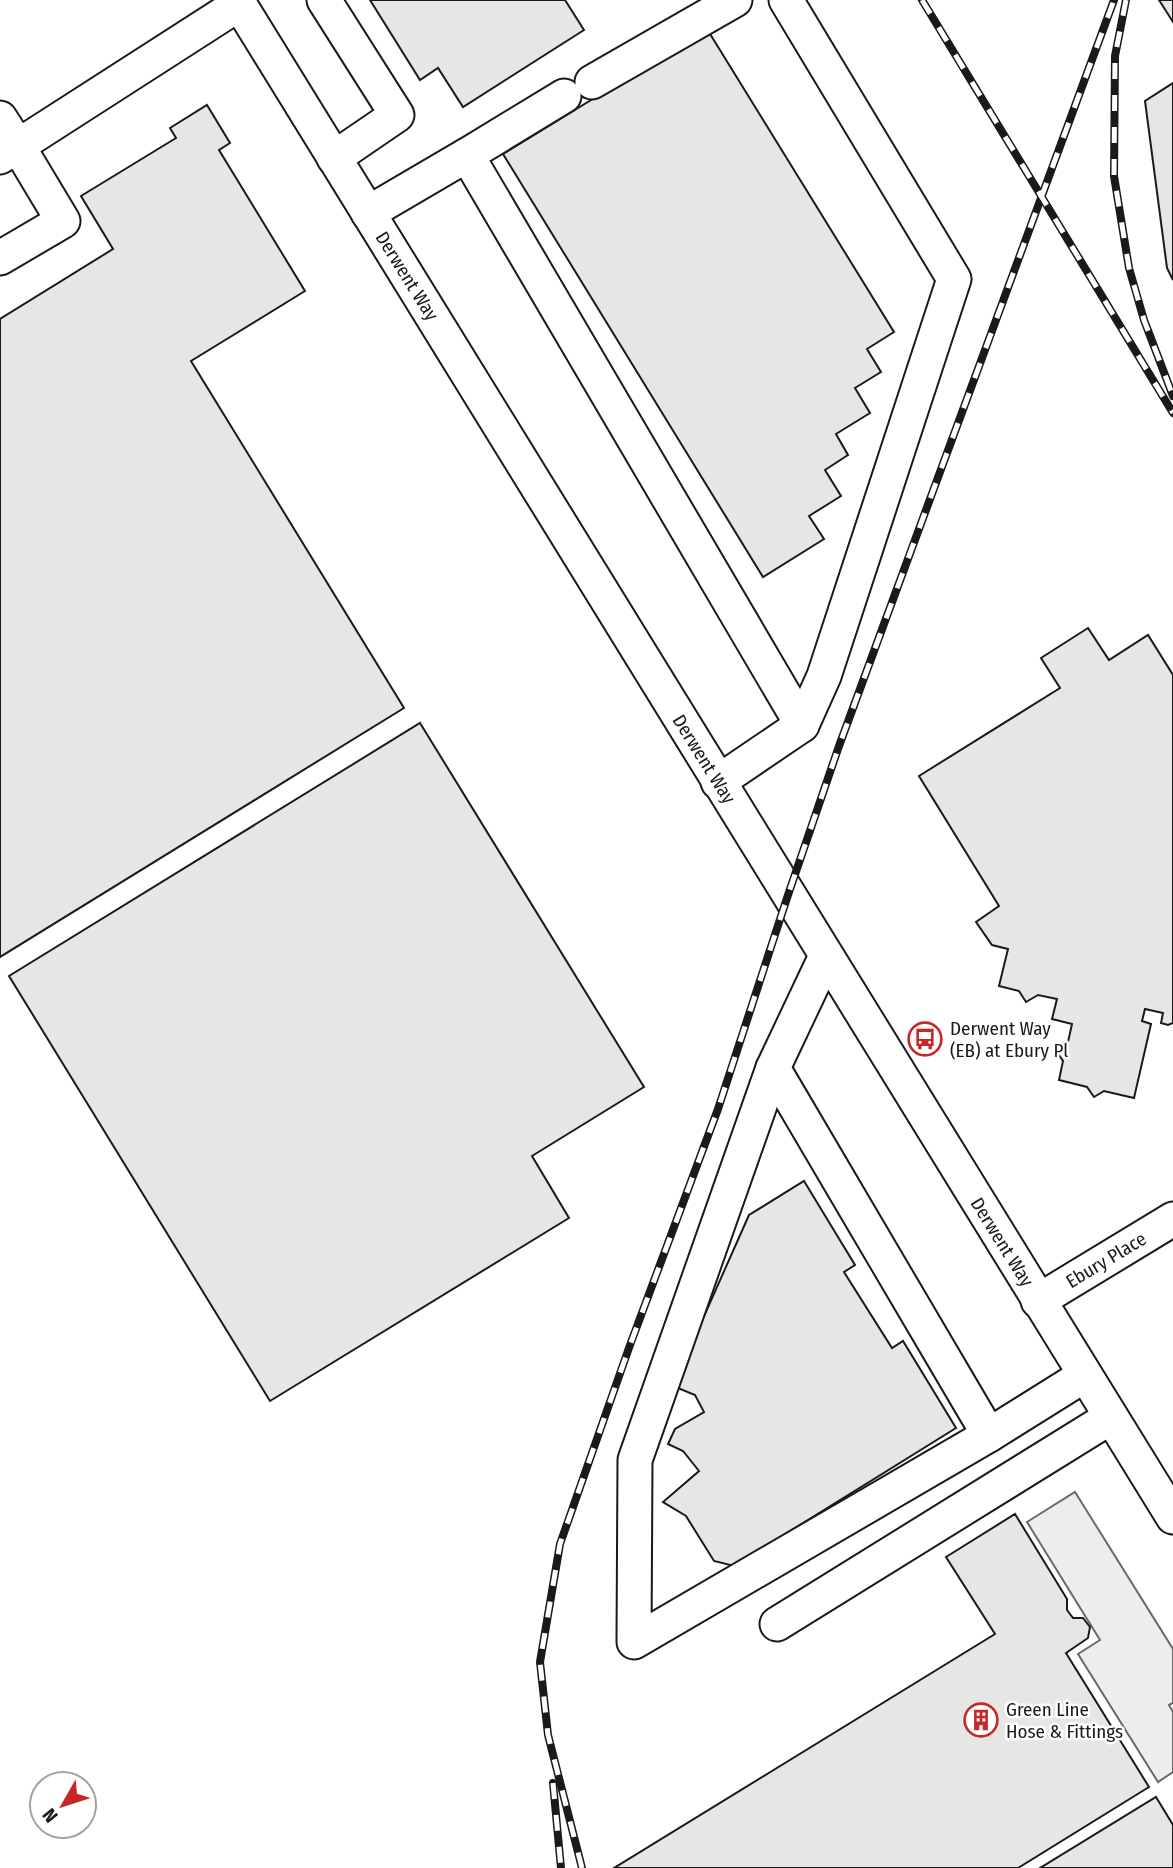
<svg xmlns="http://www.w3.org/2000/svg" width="1173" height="1868" font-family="'Fira Sans Condensed',sans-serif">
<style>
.parking{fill:#ededed;stroke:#6a6a6a;stroke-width:2}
.building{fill:#e6e6e6;stroke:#1a1a1a;stroke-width:2}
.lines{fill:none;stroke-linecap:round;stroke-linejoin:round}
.minor-casing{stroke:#1a1a1a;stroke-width:37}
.minor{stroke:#fff;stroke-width:33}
.rail-casing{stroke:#1a1a1a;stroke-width:8}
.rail{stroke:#fff;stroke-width:5;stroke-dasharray:16;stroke-linecap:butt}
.labels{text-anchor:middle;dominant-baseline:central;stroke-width:5;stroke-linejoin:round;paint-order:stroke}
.street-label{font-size:19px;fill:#1a1a1a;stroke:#fff}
.poi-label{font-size:19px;fill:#1a1a1a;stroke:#fff;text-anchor:start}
</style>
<rect width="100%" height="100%" fill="#fff"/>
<polygon class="parking" points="1075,1492 1173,1649 1173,1703 1169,1705 1173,1712 1173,1772 1158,1782 1078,1654 1100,1640 1027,1522"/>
<g class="building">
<polygon points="370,0 565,0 584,30 463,107 438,68 420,80"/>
<polygon points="1159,0 1173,0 1173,22"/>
<polygon points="707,29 894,332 867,349 881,372 855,388 870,413 836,434 848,455 825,470 841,496 809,516 824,539 763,577 503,154"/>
<polygon points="1173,83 1173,280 1167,268 1145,101"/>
<polygon points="207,105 230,143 219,150 305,291 191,361 404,708 0,957 0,319 113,249 81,196 176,138 170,128"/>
<polygon points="1088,628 1109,660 1148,635 1173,675 1173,1023 1168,1025 1161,1023 1163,1013 1145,1009 1142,1021 1151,1024 1134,1098 1104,1091 1094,1097 1087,1087 1059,1080 1063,1061 1056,1051 1068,1042 1072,1024 1052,1019 1057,999 1038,995 1026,1002 1019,991 999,986 1008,949 992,945 976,922 999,906 919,776 1060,688 1041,658"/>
<polygon points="420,723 644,1087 532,1156 569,1218 270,1401 9,976"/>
<polygon points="804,1181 855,1265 844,1272 892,1348 903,1341 956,1428 734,1566 714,1561 686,1516 663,1502 699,1471 683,1451 668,1444 675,1429 704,1412 695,1395 673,1386 749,1215"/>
<polygon points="1015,1514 1067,1599 1067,1610 1073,1618 1083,1618 1090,1627 1088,1638 1066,1653 1149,1787 1018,1868 614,1868 995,1634 946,1557"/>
<polygon points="1156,1797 1173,1825 1173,1868 1040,1868"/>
</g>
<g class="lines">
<defs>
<g id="minor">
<polyline points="237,0 1173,1517"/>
<polyline points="324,0 397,115 334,158"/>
<polyline points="786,0 954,279 824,676 802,725"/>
<polyline points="592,82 735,0"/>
<polyline points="0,118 18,146 239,4"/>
<polyline points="467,155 564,96"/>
<polyline points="0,157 18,146 63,221 0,258"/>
<polyline points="368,213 467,155 802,725 718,782"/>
<polyline points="826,956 773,1068 989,1435 1085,1375"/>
<polyline points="773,1068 635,1460 634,1642 989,1435"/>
<polyline points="1038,1301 1173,1219"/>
<polyline points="777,1624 1111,1417"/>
</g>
</defs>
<use href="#minor" class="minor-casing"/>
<use href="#minor" class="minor"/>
<defs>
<g id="rail">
<polyline points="922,0 1173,413"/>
<polyline points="1126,0 1115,56 1114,176 1129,268 1144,320 1173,396"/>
<polyline points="553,1783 561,1868"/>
<polyline points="582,1868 548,1735 540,1662 560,1544 630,1345 718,1109 788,895 839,746 1114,0"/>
</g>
</defs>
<use href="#rail" class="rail-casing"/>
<use href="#rail" class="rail"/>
</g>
<defs>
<symbol id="bus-ring" viewBox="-11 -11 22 22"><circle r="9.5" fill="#fff" stroke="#c62828" stroke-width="1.5"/><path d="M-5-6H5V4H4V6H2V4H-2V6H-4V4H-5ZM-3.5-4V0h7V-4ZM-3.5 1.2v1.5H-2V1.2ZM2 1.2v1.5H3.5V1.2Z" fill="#c62828"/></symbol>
<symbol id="building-ring" viewBox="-11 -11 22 22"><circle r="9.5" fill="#fff" stroke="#c62828" stroke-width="1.5"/><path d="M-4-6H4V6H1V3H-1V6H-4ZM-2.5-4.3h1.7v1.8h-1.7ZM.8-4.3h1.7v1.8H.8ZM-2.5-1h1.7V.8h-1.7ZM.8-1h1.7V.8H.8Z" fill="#c62828"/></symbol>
</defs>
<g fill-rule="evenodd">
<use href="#bus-ring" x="906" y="1020" width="38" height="38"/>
<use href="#building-ring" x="962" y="1701" width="38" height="38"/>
</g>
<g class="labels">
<g class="street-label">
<text transform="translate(407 276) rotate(58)">Derwent Way</text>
<text transform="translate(704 759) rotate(58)">Derwent Way</text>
<text transform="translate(1002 1242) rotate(58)">Derwent Way</text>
<text transform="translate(1106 1260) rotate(-31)">Ebury Place</text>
</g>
<g class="poi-label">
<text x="950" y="1028">Derwent Way<tspan x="950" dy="22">(EB) at Ebury Pl</tspan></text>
<text x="1006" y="1709">Green Line<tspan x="1006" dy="22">Hose &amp; Fittings</tspan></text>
</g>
</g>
<g transform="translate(63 1805) rotate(231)"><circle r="33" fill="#ffffff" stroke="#a3a3a3" stroke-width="2"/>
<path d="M0-5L12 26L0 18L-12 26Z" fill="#c62828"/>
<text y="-10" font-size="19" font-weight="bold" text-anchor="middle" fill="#1a1a1a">N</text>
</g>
</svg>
